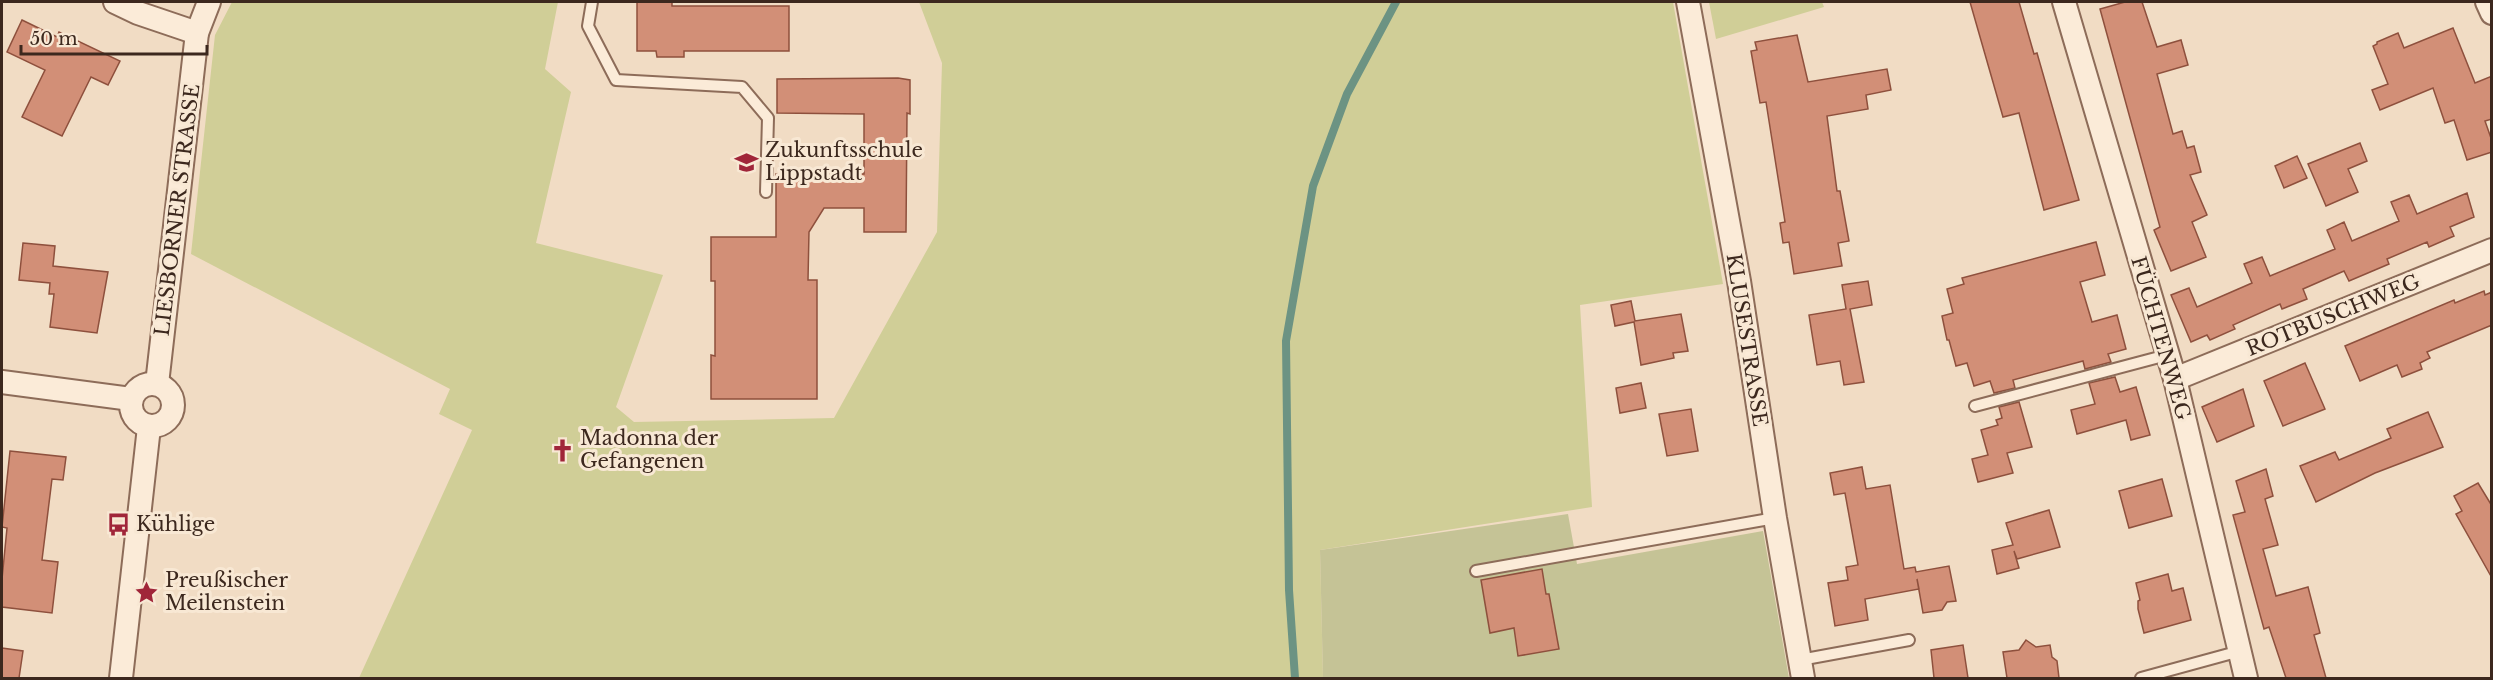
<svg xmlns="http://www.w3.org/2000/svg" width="2493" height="680" font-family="'Libre Baskerville',serif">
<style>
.green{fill:#d0ce97}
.cemetery{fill:#c5c396}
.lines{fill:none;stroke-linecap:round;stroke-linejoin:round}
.stream{stroke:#6c9383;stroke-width:8}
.building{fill:#d28f77;stroke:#8e503d;stroke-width:1.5}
.service-casing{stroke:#8d6c59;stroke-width:14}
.minor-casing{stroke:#8d6c59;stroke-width:26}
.service{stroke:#fbebd8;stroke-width:10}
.minor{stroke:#fbebd8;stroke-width:22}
.labels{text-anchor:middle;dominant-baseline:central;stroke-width:6;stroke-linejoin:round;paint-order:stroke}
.poi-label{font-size:20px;fill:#3c281e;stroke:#f8e8d4;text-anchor:start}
.street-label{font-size:20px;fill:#3c281e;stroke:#f8e8d4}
</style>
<rect width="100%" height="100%" fill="#f1dcc4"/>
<g class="green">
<polygon points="232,2 558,2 545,69 571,92 536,243 663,275 616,407 634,422 834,418 937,232 942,63 919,2 1673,2 1723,284 1580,305 1592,507 1320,550 1323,678 359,678 472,430 439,414 450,389 191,254 215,35"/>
<polygon points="1709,2 1822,2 1824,7 1716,39"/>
</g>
<polygon class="cemetery" points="1568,514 1577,564 1763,531 1789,678 1323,678 1320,550"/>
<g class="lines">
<polyline class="stream" points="1295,678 1289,590 1286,341 1313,186 1347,94 1396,2"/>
</g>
<g class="building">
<polygon points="637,2 672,2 672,6 789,6 789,51 684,51 684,57 657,57 656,51 637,51"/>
<polygon points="1970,2 2019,2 2034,54 2037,53 2079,200 2044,210 2019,113 2003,117"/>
<polygon points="2125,2 2142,2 2157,47 2181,40 2188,65 2157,74 2173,134 2182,131 2187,148 2194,146 2201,172 2190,175 2207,215 2192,222 2206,257 2171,271 2154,230 2160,227 2100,9"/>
<polygon points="22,20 57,37 59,32 120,61 108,85 91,77 62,136 22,117 45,70 7,52"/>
<polygon points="2453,28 2475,83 2492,76 2492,119 2485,121 2492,141 2492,152 2467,160 2454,120 2445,123 2433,88 2380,110 2372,90 2388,84 2373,46 2377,44 2377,42 2398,33 2404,48"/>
<polygon points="1797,35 1808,82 1887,69 1891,90 1866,95 1868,109 1827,116 1837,191 1840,191 1849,241 1838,243 1842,266 1794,274 1789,242 1783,243 1780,223 1785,222 1766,102 1760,103 1751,51 1757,50 1755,42"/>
<polygon points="898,78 910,80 910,114 907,113 906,232 864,232 864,208 824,208 809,232 808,280 817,280 817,399 711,399 711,355 715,356 715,281 711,281 711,237 776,237 776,174 864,174 864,114 777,113 777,79"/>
<polygon points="2360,143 2367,161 2348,169 2358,192 2326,206 2308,164"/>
<polygon points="2297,156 2307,178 2284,188 2275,166"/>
<polygon points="2467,193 2474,217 2450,227 2454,236 2429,247 2427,242 2387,259 2389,264 2349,281 2344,271 2303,289 2307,299 2282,309 2280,304 2233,325 2235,329 2210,340 2207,335 2191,342 2171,295 2189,288 2197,307 2252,283 2244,264 2262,257 2270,276 2335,249 2327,230 2344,222 2352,241 2399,221 2391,202 2409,195 2417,214"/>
<polygon points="2096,242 2105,275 2080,282 2092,322 2117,315 2126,349 2108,354 2111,362 2085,369 2083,361 2013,380 2015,388 1994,393 1990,381 1974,386 1967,363 1956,366 1949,340 1947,340 1942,316 1953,313 1947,289 1964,284 1962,278"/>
<polygon points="23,243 55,246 53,266 108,272 97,333 50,327 54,294 49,294 50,283 19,280"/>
<polygon points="1868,281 1872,305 1850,309 1864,382 1844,385 1840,361 1817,365 1809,315 1846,309 1842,285"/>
<polygon points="2484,291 2485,295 2492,292 2492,325 2427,352 2430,358 2420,363 2422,369 2402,377 2397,365 2360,381 2345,346 2454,300 2455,303"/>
<polygon points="1631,301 1635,321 1681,314 1688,351 1673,353 1674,358 1641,365 1634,322 1615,326 1611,305"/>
<polygon points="2305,363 2325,409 2283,426 2264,381"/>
<polygon points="2115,377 2120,392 2136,387 2150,435 2131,440 2126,420 2077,434 2071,410 2095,404 2089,383"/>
<polygon points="1641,383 1646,408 1620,413 1616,388"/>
<polygon points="2243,389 2254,426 2217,442 2202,407"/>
<polygon points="2019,402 2032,447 2007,453 2013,473 1978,482 1972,459 1988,455 1981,430 1998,425 1996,420 2002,418 1999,407"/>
<polygon points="1691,409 1698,451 1667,456 1659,414"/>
<polygon points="2428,412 2443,447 2375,473 2316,502 2300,466 2335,452 2339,460 2391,438 2387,429"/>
<polygon points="10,451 66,457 63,480 52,479 42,560 58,562 52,613 2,607 2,579 7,528 2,527"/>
<polygon points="1862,467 1866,489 1890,485 1904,569 1915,567 1916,572 1949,566 1956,601 1947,602 1942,610 1923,613 1917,579 1919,589 1865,599 1868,620 1835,626 1828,583 1848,580 1846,567 1858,565 1845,493 1834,495 1830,473"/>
<polygon points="2266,469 2273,496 2265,499 2278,545 2263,549 2276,596 2308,587 2320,633 2314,635 2326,678 2286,678 2269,627 2264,629 2233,515 2245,512 2236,481"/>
<polygon points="2162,479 2172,516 2129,528 2119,491"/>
<polygon points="2478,483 2492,506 2492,578 2456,514 2462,511 2454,496"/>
<polygon points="2049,510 2060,547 2017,559 2014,551 2019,568 1997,574 1992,550 2013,545 2006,523"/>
<polygon points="1542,569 1546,594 1549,594 1559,649 1518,656 1514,628 1490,633 1481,580"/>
<polygon points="2168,574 2172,591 2183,588 2191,620 2144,633 2138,609 2138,601 2140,600 2136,583"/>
<polygon points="2026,640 2036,647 2050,645 2052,657 2057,661 2059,678 2007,678 2003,652 2019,650"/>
<polygon points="1963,645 1968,678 1934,678 1931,650"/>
<polygon points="2,648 23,651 19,678 2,678"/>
</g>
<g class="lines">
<defs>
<g id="service">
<polyline points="592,2 588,26 616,80 742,87 768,118 766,192"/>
<polyline points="1975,406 2167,355"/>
<polyline points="1476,571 1775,518"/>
<polyline points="1800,660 1909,640"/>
<polyline points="2141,678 2240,651"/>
</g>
<g id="minor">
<polyline points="115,2 138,13 197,33"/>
<polyline points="1688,2 1739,281 1775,518 1803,678"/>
<polyline points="2064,2 2175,379 2246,678"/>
<polyline points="2487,2 2492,13"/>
<polyline points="2175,379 2492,250"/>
<polyline points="2,382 131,399"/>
<circle cx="152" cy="405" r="21"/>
<polyline points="157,384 197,33 209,2"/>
<polyline points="121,678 149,427"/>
</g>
</defs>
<use href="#service" class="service-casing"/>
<use href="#minor" class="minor-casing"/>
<use href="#service" class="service"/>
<use href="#minor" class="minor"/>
</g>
<defs>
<symbol id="school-bare" viewBox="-9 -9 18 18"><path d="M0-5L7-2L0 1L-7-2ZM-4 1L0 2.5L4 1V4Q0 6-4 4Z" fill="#a02539" stroke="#f8e8d4" stroke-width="2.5" paint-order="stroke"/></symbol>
<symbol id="church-bare" viewBox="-9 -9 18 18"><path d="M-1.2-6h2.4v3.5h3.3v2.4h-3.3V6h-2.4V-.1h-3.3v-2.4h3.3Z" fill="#a02539" stroke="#f8e8d4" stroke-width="2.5" paint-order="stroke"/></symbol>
<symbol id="bus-bare" viewBox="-9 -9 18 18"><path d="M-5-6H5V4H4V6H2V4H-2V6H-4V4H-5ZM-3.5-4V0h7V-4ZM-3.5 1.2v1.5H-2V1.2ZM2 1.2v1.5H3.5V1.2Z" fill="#a02539" stroke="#f8e8d4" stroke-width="2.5" paint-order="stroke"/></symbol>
<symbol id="sight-bare" viewBox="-9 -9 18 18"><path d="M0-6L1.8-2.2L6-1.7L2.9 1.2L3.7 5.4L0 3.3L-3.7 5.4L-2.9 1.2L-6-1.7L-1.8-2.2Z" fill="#a02539" stroke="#f8e8d4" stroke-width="2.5" paint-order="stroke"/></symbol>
</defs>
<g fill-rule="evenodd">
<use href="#school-bare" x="730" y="146" width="33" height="33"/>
<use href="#church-bare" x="546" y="434" width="33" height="33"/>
<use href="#bus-bare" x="102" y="508" width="33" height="33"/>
<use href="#sight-bare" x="130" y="576" width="33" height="33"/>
</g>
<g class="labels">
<g class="poi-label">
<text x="765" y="150">Zukunftsschule<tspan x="765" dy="23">Lippstadt</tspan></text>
<text x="580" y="438">Madonna der<tspan x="580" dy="23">Gefangenen</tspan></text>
<text x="136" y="524">Kühlige</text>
<text x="165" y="580">Preußischer<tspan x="165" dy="23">Meilenstein</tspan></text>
</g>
<g class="street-label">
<text transform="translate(177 210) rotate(-83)">LIESBORNER STRASSE</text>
<text transform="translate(2333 315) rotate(-22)">ROTBUSCHWEG</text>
<text transform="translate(2161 338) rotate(74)">FÜCHTENWEG</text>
<text transform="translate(1747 340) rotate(81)">KLUSESTRASSE</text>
</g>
</g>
<rect width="2493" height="680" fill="none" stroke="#3c281e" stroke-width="6"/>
<path d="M21 45v9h186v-9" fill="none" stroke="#3c281e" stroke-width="3"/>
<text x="30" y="45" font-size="18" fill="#3c281e" stroke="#f8e8d4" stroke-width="4.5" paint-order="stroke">50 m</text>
</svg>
